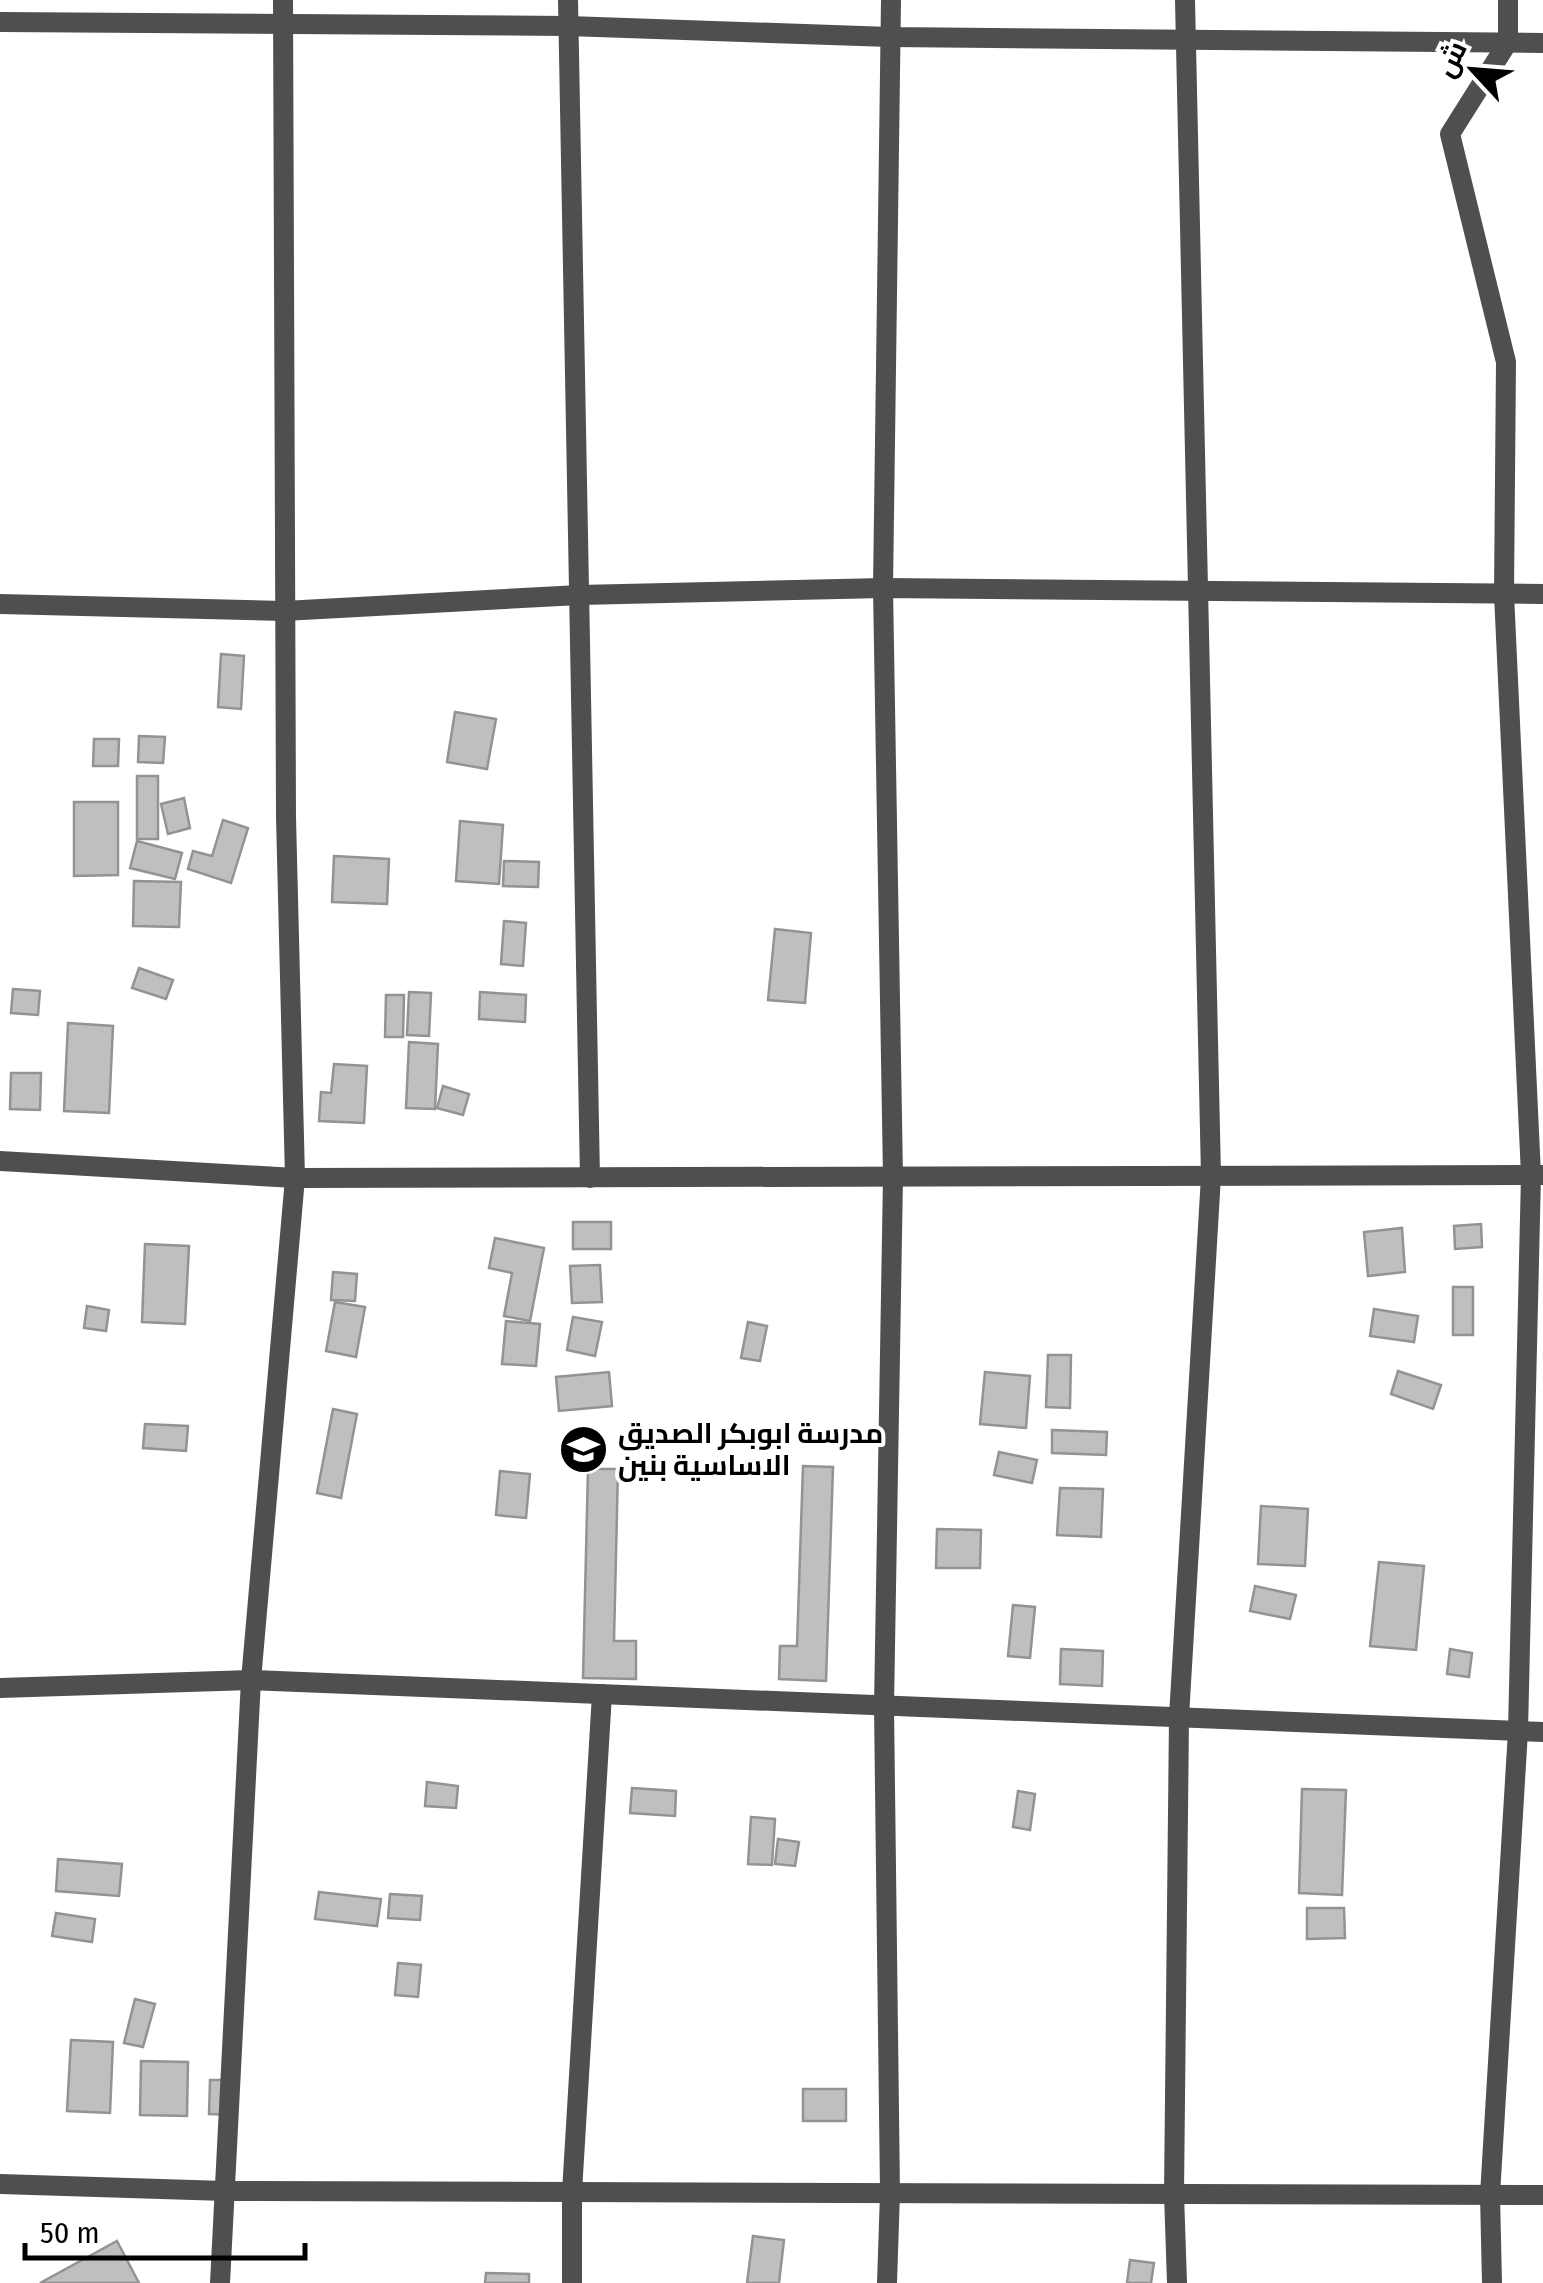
<svg xmlns="http://www.w3.org/2000/svg" width="1543" height="2283" font-family="'Fira Sans Condensed',Cairo,sans-serif">
<style>
.building{fill:#bfbfbf;stroke:#939393;stroke-width:2.5}
.lines{fill:none;stroke-linecap:round;stroke-linejoin:round}
.minor{stroke:#4f4f4f;stroke-width:20}
.tertiary{stroke:#4f4f4f;stroke-width:20}
.labels{text-anchor:middle;dominant-baseline:central;stroke-width:8;stroke-linejoin:round;paint-order:stroke}
.poi-label{font-size:28px;font-weight:bold;fill:#000;stroke:#fff;text-anchor:start}
</style>
<rect width="100%" height="100%" fill="#fff"/>
<g class="building">
<polygon points="221,654 244,656 241,709 218,707"/>
<polygon points="455,712 496,719 487,769 447,762"/>
<polygon points="139,736 165,737 163,763 138,762"/>
<polygon points="94,739 119,739 118,766 93,766"/>
<rect x="137" y="776" width="21" height="63"/>
<polygon points="184,798 190,828 168,834 161,804"/>
<polygon points="74,802 118,802 118,875 74,876"/>
<polygon points="223,820 248,828 231,883 188,869 193,851 212,856"/>
<polygon points="460,821 503,825 499,884 456,881"/>
<polygon points="137,841 182,853 175,879 130,868"/>
<polygon points="334,856 389,859 387,904 332,902"/>
<polygon points="504,861 539,862 538,887 503,886"/>
<polygon points="134,881 181,882 179,927 133,926"/>
<polygon points="504,921 526,923 523,966 501,964"/>
<polygon points="775,929 811,933 805,1003 768,1000"/>
<polygon points="139,968 173,980 166,999 132,988"/>
<polygon points="13,989 40,991 38,1015 11,1013"/>
<polygon points="409,992 431,993 429,1036 407,1035"/>
<polygon points="480,992 526,995 525,1022 479,1019"/>
<polygon points="386,995 404,995 403,1037 385,1037"/>
<polygon points="68,1023 113,1026 109,1113 64,1111"/>
<polygon points="409,1042 438,1044 435,1109 406,1108"/>
<polygon points="334,1064 367,1066 364,1123 319,1121 321,1092 331,1093"/>
<polygon points="11,1073 41,1073 40,1110 10,1109"/>
<polygon points="443,1086 469,1094 463,1115 437,1108"/>
<rect x="573" y="1222" width="38" height="27"/>
<polygon points="1481,1224 1482,1247 1455,1249 1454,1226"/>
<polygon points="1402,1228 1405,1272 1368,1276 1364,1232"/>
<polygon points="495,1238 544,1248 530,1321 504,1316 512,1273 489,1268"/>
<polygon points="145,1244 189,1246 185,1324 142,1322"/>
<polygon points="600,1265 602,1302 572,1303 570,1266"/>
<polygon points="333,1272 357,1274 355,1301 331,1300"/>
<rect x="1453" y="1287" width="20" height="48"/>
<polygon points="335,1302 365,1307 356,1357 326,1351"/>
<polygon points="87,1306 109,1310 106,1331 84,1328"/>
<polygon points="1374,1309 1418,1316 1414,1342 1370,1336"/>
<polygon points="573,1317 602,1322 595,1356 567,1350"/>
<polygon points="506,1321 540,1324 536,1366 502,1364"/>
<polygon points="748,1322 767,1326 760,1361 741,1358"/>
<polygon points="1048,1355 1071,1355 1070,1408 1046,1407"/>
<polygon points="1398,1371 1441,1385 1433,1409 1391,1394"/>
<polygon points="609,1372 612,1406 559,1411 556,1377"/>
<polygon points="985,1372 1030,1376 1026,1428 980,1424"/>
<polygon points="333,1409 357,1414 341,1498 317,1493"/>
<polygon points="145,1424 188,1426 186,1451 143,1448"/>
<polygon points="1052,1430 1107,1432 1106,1455 1052,1453"/>
<polygon points="999,1452 1037,1460 1032,1483 994,1475"/>
<polygon points="803,1466 833,1467 826,1681 779,1679 780,1646 797,1646"/>
<polygon points="588,1469 618,1469 614,1641 636,1641 636,1679 583,1678"/>
<polygon points="500,1471 530,1474 526,1518 496,1515"/>
<polygon points="1060,1488 1103,1489 1101,1537 1057,1535"/>
<polygon points="1261,1506 1308,1509 1305,1566 1258,1564"/>
<polygon points="937,1529 981,1530 980,1568 936,1568"/>
<polygon points="1379,1562 1424,1566 1416,1650 1370,1646"/>
<polygon points="1255,1586 1296,1595 1290,1619 1250,1611"/>
<polygon points="1013,1605 1035,1607 1030,1658 1008,1656"/>
<polygon points="1061,1649 1103,1651 1102,1686 1060,1684"/>
<polygon points="1450,1649 1472,1653 1469,1677 1447,1674"/>
<polygon points="427,1782 458,1786 456,1808 425,1806"/>
<polygon points="632,1788 676,1791 675,1816 630,1813"/>
<polygon points="1302,1789 1346,1790 1342,1895 1299,1893"/>
<polygon points="1018,1791 1035,1794 1030,1830 1013,1827"/>
<polygon points="751,1817 775,1819 772,1865 748,1864"/>
<polygon points="778,1839 799,1842 795,1866 775,1864"/>
<polygon points="58,1859 122,1864 119,1896 56,1891"/>
<polygon points="319,1892 381,1899 377,1926 315,1919"/>
<polygon points="390,1894 422,1896 420,1920 388,1918"/>
<polygon points="1307,1908 1344,1908 1345,1938 1307,1939"/>
<polygon points="56,1913 95,1919 92,1942 52,1936"/>
<polygon points="398,1963 421,1965 418,1997 395,1995"/>
<polygon points="135,1999 155,2004 143,2047 124,2043"/>
<polygon points="71,2040 113,2042 110,2113 67,2111"/>
<polygon points="141,2061 188,2062 187,2116 140,2115"/>
<polygon points="210,2080 232,2080 232,2115 209,2114"/>
<rect x="803" y="2089" width="43" height="32"/>
<polygon points="753,2236 784,2240 779,2283 747,2283"/>
<polygon points="117,2241 139,2283 40,2283"/>
<polygon points="1130,2260 1154,2263 1151,2283 1127,2283"/>
<polygon points="486,2273 529,2274 529,2283 485,2283"/>
</g>
<g class="lines">
<g class="minor">
<polyline points="568,0 590,1178"/>
<polyline points="0,22 568,26 890,37 1543,43"/>
<polyline points="0,604 284,611 579,595 883,588 1543,594"/>
<polyline points="0,1161 295,1178 251,1680 220,2283"/>
<polyline points="0,1688 251,1680 1543,1732"/>
<polyline points="0,2184 225,2191 1543,2195"/>
<polyline points="572,2283 572,2192 602,1694"/>
<polyline points="887,2283 890,2193 884,1706 893,1177 883,588 891,0"/>
<polyline points="1177,2283 1174,2194 1179,1717 1211,1176 1185,0"/>
<polyline points="1492,2283 1490,2195 1518,1731 1531,1175 1504,594 1506,362 1450,134 1508,42 1508,0"/>
</g>
<polyline class="tertiary" points="283,0 286,817 295,1178 1543,1175"/>
</g>
<defs>
<symbol id="university-disc" viewBox="-11 -11 22 22"><circle r="9.5" fill="#000" stroke="#fff"/><path d="M0-5L7-2L0 1L-7-2ZM-4 1L0 2.5L4 1V4Q0 6-4 4Z" fill="#fff"/></symbol>
</defs>
<g fill-rule="evenodd">
<use href="#university-disc" x="556" y="1422" width="55" height="55"/>
</g>
<g class="labels">
<g class="poi-label">
<text x="618" y="1433">مدرسة ابوبكر الصديق<tspan x="618" dy="32">الاساسية بنين</tspan></text>
</g>
</g>
<g transform="translate(1473 70) rotate(296)" stroke="#ffffff" stroke-width="8" paint-order="stroke">
<path d="M0-8L18 38L0 25L-18 38Z" fill="#000000"/>
<text y="-15" font-size="28" font-weight="bold" text-anchor="middle" fill="#000000">ش</text>
</g>
<path d="M25 2243v15h280v-15" fill="none" stroke="#000000" stroke-width="5"/>
<text x="40" y="2243" font-size="30" fill="#000000" stroke="#ffffff" stroke-width="8" paint-order="stroke">50 m</text>
</svg>
